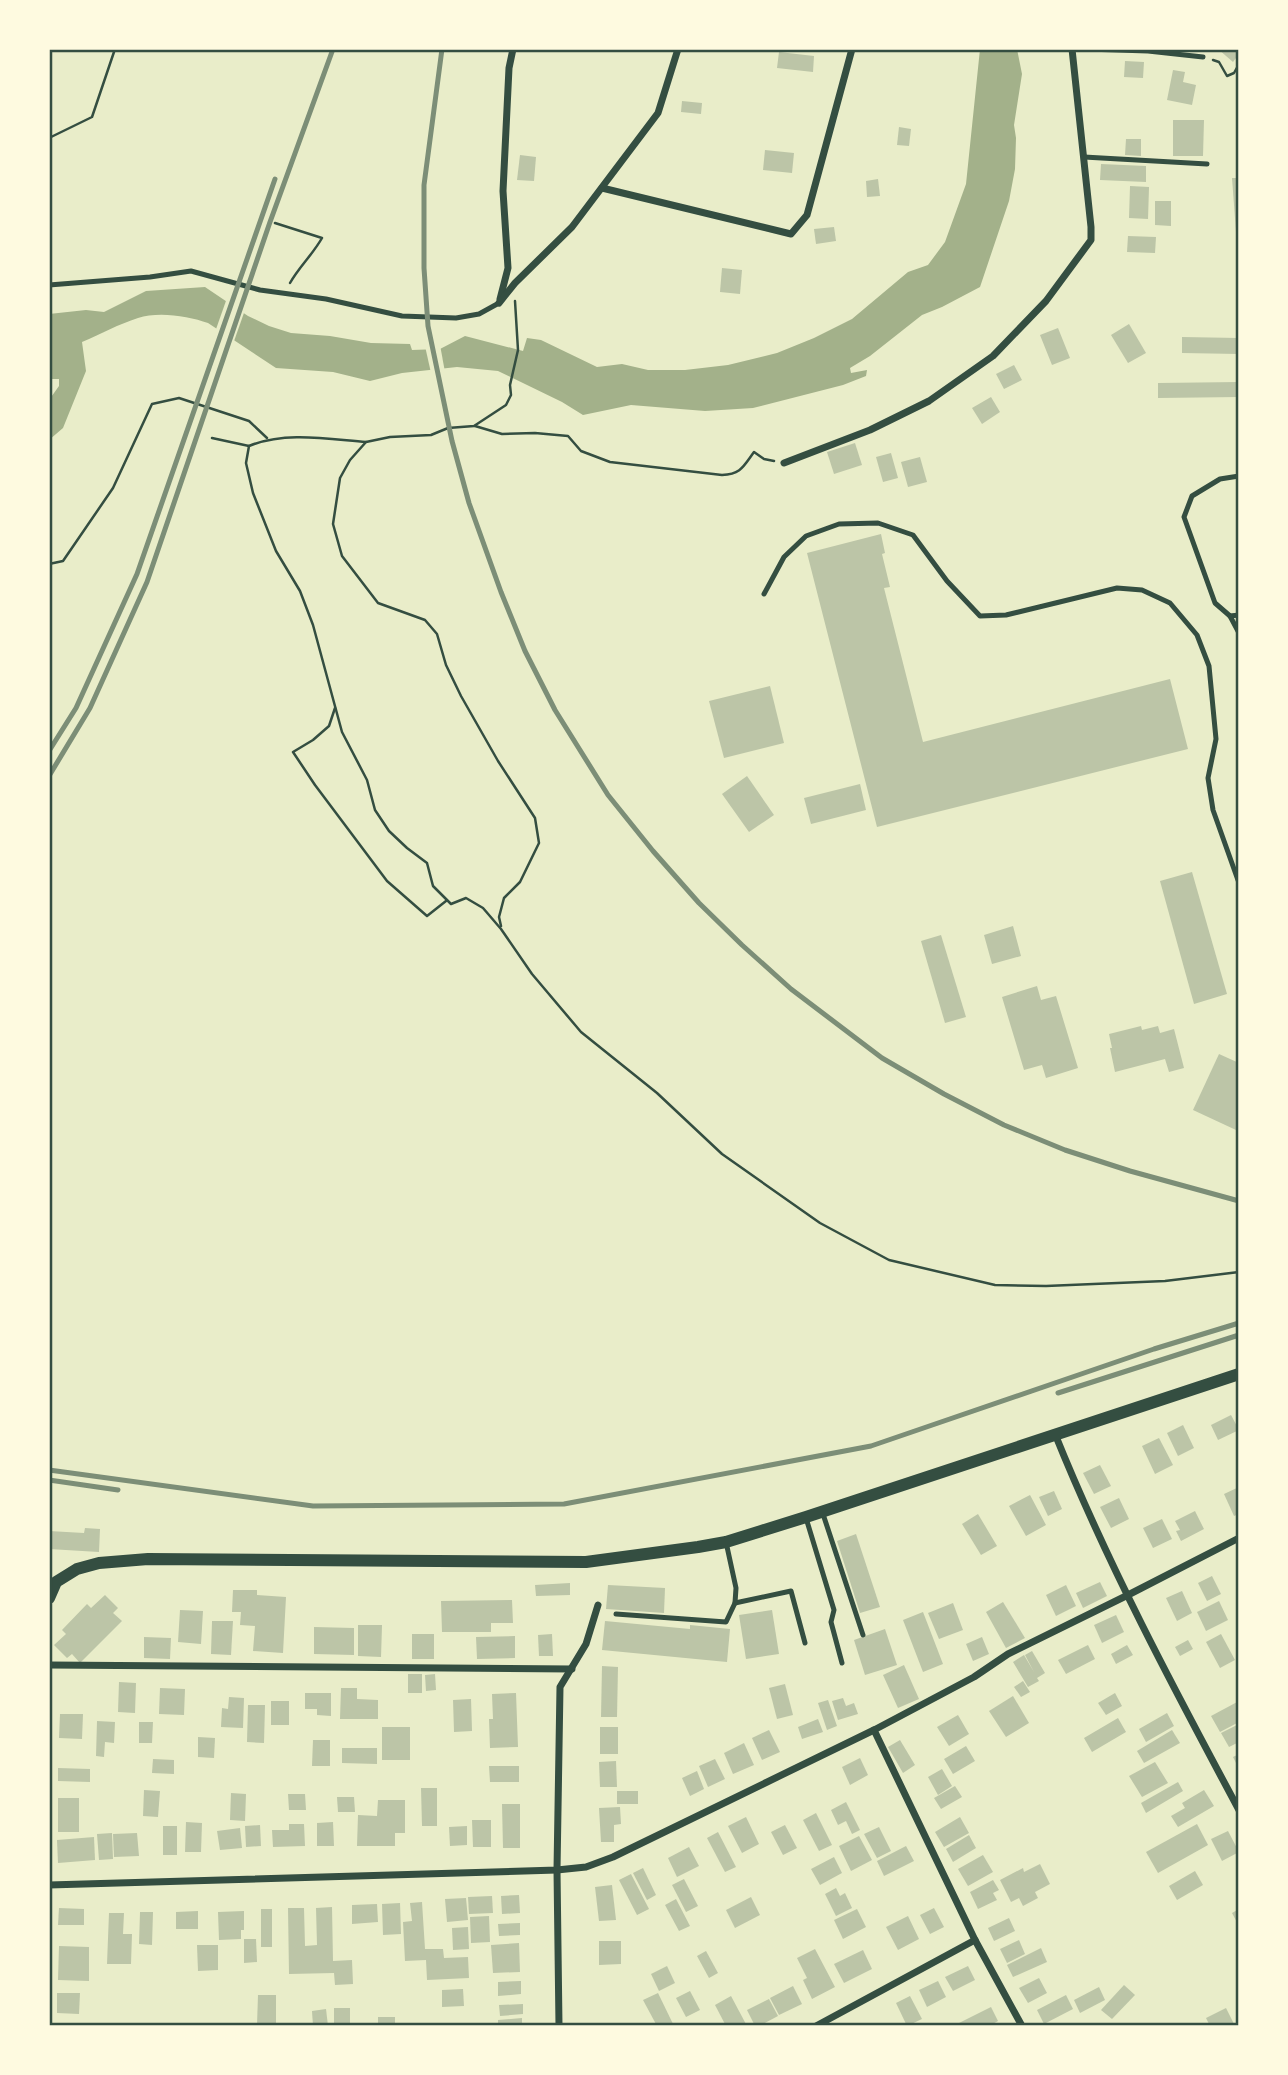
<svg xmlns="http://www.w3.org/2000/svg" width="1288" height="2075" font-family="'Golos Text',sans-serif">
<style>
.water{fill:#a3b18a}
.pier{fill:#e9edc9}
.building{fill:#bcc5a7}
.lines{fill:none;stroke-linecap:round;stroke-linejoin:round}
.path{stroke:#344e41;stroke-width:2.5}
.service{stroke:#344e41;stroke-width:5}
.minor{stroke:#344e41;stroke-width:7}
.tertiary{stroke:#344e41;stroke-width:12}
.rail{stroke:#7c8e77;stroke-width:5}
.neatline{fill:none;stroke:#344e41;stroke-width:2.5}
</style>
<rect width="100%" height="100%" fill="#e9edc9"/>
<path class="water" d="M980,49H1017L1022,74L1014,125L1016,138L1015,169L1009,201L980,287L942,307L922,315L870,356L850,368L851,373L867,370L866,376L843,385L753,408L705,411L631,405L583,415L562,402L498,371L457,367L402,373L370,381L333,372L276,368L208,323C189,316 158,311 138,318C119,324 101,334 82,342L86,371L63,428L49,440V400L59,386V379H49V314L86,310L104,312L146,291L205,287L248,316L269,326L291,333L330,336L371,343L410,344L412,350L440,349L465,336L523,351L527,338L541,340L597,367L622,364L648,370H685L728,365L777,353L814,338L852,319L908,272L928,265L945,242L966,184Z"/>
<g class="pier">
<polygon points="227,298 245,310 233,344 215,332"/>
<polygon points="440,345 445,372 431,373 425,346"/>
</g>
<g class="building">
<polygon points="1218,49 1239,49 1239,54 1233,62"/>
<polygon points="779,52 814,56 813,72 777,68"/>
<polygon points="1125,61 1144,62 1143,78 1124,77"/>
<polygon points="1173,70 1185,72 1183,82 1196,85 1192,105 1167,100"/>
<polygon points="682,101 702,103 701,114 681,112"/>
<polygon points="1173,120 1204,120 1203,156 1173,156"/>
<polygon points="899,127 911,129 909,146 897,145"/>
<polygon points="1126,139 1141,139 1141,156 1125,155"/>
<polygon points="765,150 794,153 792,173 763,170"/>
<polygon points="520,155 536,157 534,181 517,180"/>
<polygon points="1101,164 1146,166 1146,182 1100,180"/>
<polygon points="1232,178 1239,178 1239,245 1237,245"/>
<polygon points="878,179 880,196 867,197 866,181"/>
<polygon points="1130,186 1149,187 1148,219 1129,218"/>
<polygon points="1155,201 1171,201 1171,226 1155,225"/>
<polygon points="834,227 836,241 816,244 814,229"/>
<polygon points="1128,236 1156,237 1155,253 1127,252"/>
<polygon points="722,268 742,270 740,294 720,292"/>
<polygon points="1129,324 1146,353 1128,363 1111,335"/>
<polygon points="1058,328 1070,358 1052,365 1040,335"/>
<polygon points="1182,337 1239,338 1239,354 1182,353"/>
<polygon points="1014,365 1022,380 1004,389 996,374"/>
<polygon points="1239,382 1239,397 1158,398 1158,383"/>
<polygon points="991,397 1000,412 982,424 972,408"/>
<polygon points="855,443 862,465 834,474 827,452"/>
<polygon points="891,453 898,478 883,482 876,457"/>
<polygon points="920,457 927,482 908,487 901,462"/>
<polygon points="881,534 885,553 882,554 890,587 884,588 923,742 1170,679 1188,749 877,827 807,553"/>
<polygon points="770,686 784,743 724,758 709,701"/>
<polygon points="747,776 774,815 749,832 722,794"/>
<polygon points="860,784 866,810 811,824 804,798"/>
<polygon points="1192,872 1227,994 1194,1004 1160,881"/>
<polygon points="1013,926 1021,956 992,964 984,935"/>
<polygon points="941,935 966,1017 945,1023 921,941"/>
<polygon points="1037,986 1041,1000 1056,996 1078,1068 1046,1078 1042,1065 1024,1070 1002,997"/>
<polygon points="1141,1026 1142,1030 1158,1026 1160,1033 1174,1029 1184,1068 1169,1072 1165,1059 1115,1072 1110,1048 1112,1048 1109,1034"/>
<polygon points="1219,1054 1239,1063 1239,1123 1236,1130 1193,1110"/>
<polygon points="1231,1415 1239,1430 1218,1440 1211,1425"/>
<polygon points="1183,1425 1194,1448 1178,1456 1167,1433"/>
<polygon points="1159,1438 1173,1465 1155,1474 1142,1446"/>
<polygon points="1100,1465 1111,1486 1094,1494 1083,1473"/>
<polygon points="1239,1487 1239,1514 1234,1516 1224,1494"/>
<polygon points="1054,1491 1062,1509 1048,1516 1039,1497"/>
<polygon points="1030,1495 1046,1525 1026,1536 1009,1506"/>
<polygon points="1119,1498 1129,1519 1111,1528 1100,1507"/>
<polygon points="1195,1511 1204,1529 1181,1541 1176,1531 1180,1530 1175,1521"/>
<polygon points="978,1514 997,1546 981,1555 962,1524"/>
<polygon points="1162,1519 1172,1539 1153,1548 1143,1528"/>
<polygon points="85,1528 100,1529 99,1552 49,1549 49,1531 84,1533"/>
<polygon points="856,1534 880,1607 860,1613 837,1541"/>
<polygon points="1212,1576 1221,1594 1207,1601 1198,1583"/>
<polygon points="1100,1582 1107,1596 1083,1608 1076,1593"/>
<polygon points="570,1583 570,1595 536,1596 535,1585"/>
<polygon points="608,1585 665,1588 664,1613 606,1609"/>
<polygon points="1066,1585 1076,1606 1056,1616 1046,1595"/>
<polygon points="233,1590 257,1590 257,1595 286,1597 283,1653 253,1651 255,1626 240,1625 241,1612 232,1612"/>
<polygon points="1182,1591 1192,1613 1177,1621 1166,1598"/>
<polygon points="105,1595 118,1608 113,1613 122,1621 80,1663 72,1654 67,1658 54,1645 66,1634 62,1630 87,1604 91,1608"/>
<polygon points="512,1600 513,1623 491,1623 491,1632 442,1632 441,1601"/>
<polygon points="1219,1601 1228,1620 1206,1631 1197,1612"/>
<polygon points="1003,1602 1025,1638 1006,1648 986,1612"/>
<polygon points="953,1603 963,1630 939,1639 928,1613"/>
<polygon points="180,1610 203,1611 201,1644 178,1642"/>
<polygon points="772,1610 779,1654 746,1659 739,1615"/>
<polygon points="923,1612 943,1664 923,1672 903,1620"/>
<polygon points="1116,1615 1124,1632 1102,1643 1094,1625"/>
<polygon points="212,1621 233,1621 231,1655 211,1654"/>
<polygon points="605,1621 690,1629 690,1625 730,1629 727,1662 602,1650"/>
<polygon points="358,1625 382,1625 381,1657 358,1656"/>
<polygon points="314,1627 354,1628 354,1655 314,1654"/>
<polygon points="885,1629 897,1665 865,1675 854,1640"/>
<rect x="412" y="1634" width="22" height="25"/>
<polygon points="552,1634 553,1656 539,1656 538,1635"/>
<polygon points="1221,1634 1235,1660 1220,1668 1206,1642"/>
<polygon points="515,1636 515,1658 477,1659 476,1637"/>
<polygon points="144,1637 171,1638 170,1659 144,1658"/>
<polygon points="982,1637 989,1654 973,1661 966,1644"/>
<polygon points="1188,1640 1193,1649 1180,1656 1175,1647"/>
<polygon points="1088,1645 1095,1659 1066,1674 1058,1660"/>
<polygon points="1127,1645 1133,1655 1116,1664 1111,1654"/>
<polygon points="1032,1651 1045,1673 1037,1678 1039,1681 1028,1687 1013,1662 1024,1655 1034,1672 1025,1655"/>
<polygon points="904,1665 919,1699 898,1708 883,1675"/>
<polygon points="602,1666 618,1667 617,1717 601,1717"/>
<rect x="408" y="1674" width="14" height="19"/>
<polygon points="435,1674 436,1690 426,1691 425,1675"/>
<polygon points="1023,1681 1030,1692 1021,1697 1014,1687"/>
<polygon points="119,1682 136,1683 135,1713 118,1712"/>
<polygon points="785,1684 793,1715 777,1719 769,1688"/>
<polygon points="160,1688 185,1689 184,1715 159,1714"/>
<polygon points="341,1688 357,1688 357,1699 378,1700 378,1719 340,1719"/>
<polygon points="305,1693 331,1693 331,1716 317,1715 317,1709 305,1709"/>
<polygon points="516,1693 518,1747 490,1748 489,1719 493,1719 492,1694"/>
<polygon points="1115,1693 1122,1706 1106,1715 1098,1703"/>
<polygon points="1013,1696 1029,1723 1006,1737 989,1711"/>
<polygon points="229,1697 244,1698 243,1728 221,1727 222,1708 228,1709"/>
<polygon points="843,1698 846,1706 854,1703 858,1714 838,1720 832,1701"/>
<polygon points="471,1699 472,1731 454,1732 453,1700"/>
<polygon points="828,1700 837,1726 827,1730 818,1703"/>
<rect x="271" y="1701" width="18" height="24"/>
<polygon points="1239,1701 1239,1722 1220,1732 1211,1716"/>
<polygon points="248,1705 265,1705 264,1743 247,1742"/>
<polygon points="1167,1713 1174,1726 1146,1742 1139,1729"/>
<polygon points="60,1714 83,1714 82,1739 59,1738"/>
<polygon points="958,1715 969,1734 949,1746 937,1727"/>
<polygon points="1118,1718 1126,1732 1092,1752 1084,1738"/>
<polygon points="818,1719 823,1732 802,1739 798,1727"/>
<polygon points="97,1721 115,1722 114,1743 105,1742 104,1757 96,1756"/>
<polygon points="139,1722 153,1722 152,1743 139,1743"/>
<polygon points="1237,1725 1239,1729 1239,1742 1229,1747 1221,1733"/>
<rect x="382" y="1727" width="28" height="33"/>
<rect x="600" y="1727" width="18" height="27"/>
<polygon points="769,1730 780,1752 762,1760 752,1738"/>
<polygon points="1172,1730 1180,1743 1144,1763 1137,1751"/>
<polygon points="198,1737 215,1738 214,1758 198,1757"/>
<polygon points="313,1740 330,1740 330,1766 312,1766"/>
<polygon points="900,1740 915,1765 903,1773 888,1747"/>
<polygon points="744,1743 754,1765 733,1774 724,1753"/>
<polygon points="966,1746 975,1761 953,1774 944,1759"/>
<polygon points="342,1748 377,1748 377,1764 342,1763"/>
<polygon points="1239,1754 1239,1769 1233,1757"/>
<polygon points="860,1758 868,1775 850,1785 842,1767"/>
<polygon points="153,1759 174,1760 174,1774 152,1773"/>
<polygon points="715,1759 725,1779 708,1787 699,1766"/>
<polygon points="616,1761 617,1787 600,1787 599,1762"/>
<polygon points="1155,1762 1168,1783 1142,1797 1129,1776"/>
<polygon points="489,1766 519,1766 519,1782 490,1782"/>
<polygon points="58,1768 90,1769 90,1782 58,1781"/>
<polygon points="942,1769 952,1786 938,1795 928,1777"/>
<polygon points="697,1771 704,1789 690,1796 682,1778"/>
<polygon points="1178,1782 1183,1791 1146,1813 1141,1803"/>
<polygon points="955,1786 962,1797 941,1809 934,1798"/>
<polygon points="421,1788 437,1788 437,1826 422,1826"/>
<polygon points="144,1790 160,1791 158,1817 143,1816"/>
<polygon points="1204,1790 1214,1806 1178,1827 1171,1816 1185,1808 1182,1803"/>
<rect x="617" y="1791" width="21" height="13"/>
<polygon points="231,1793 246,1794 245,1821 230,1820"/>
<polygon points="288,1794 305,1794 306,1810 289,1810"/>
<polygon points="337,1797 354,1797 355,1812 338,1812"/>
<rect x="58" y="1798" width="21" height="34"/>
<polygon points="378,1800 405,1800 405,1833 395,1833 395,1846 357,1846 358,1815 377,1816"/>
<polygon points="846,1802 860,1830 852,1834 846,1821 838,1825 831,1810"/>
<polygon points="502,1804 520,1804 520,1848 503,1848"/>
<polygon points="620,1807 621,1824 614,1825 614,1842 601,1842 599,1808"/>
<polygon points="816,1813 832,1845 819,1851 803,1820"/>
<polygon points="746,1817 759,1844 742,1853 728,1826"/>
<polygon points="960,1817 969,1833 944,1847 935,1832"/>
<polygon points="472,1820 491,1820 491,1847 473,1847"/>
<polygon points="186,1822 202,1823 201,1852 185,1852"/>
<polygon points="333,1822 334,1846 317,1846 317,1823"/>
<polygon points="289,1824 304,1824 305,1846 273,1847 272,1830 289,1830"/>
<polygon points="1197,1824 1208,1845 1158,1873 1146,1852"/>
<polygon points="260,1825 261,1846 246,1847 245,1826"/>
<polygon points="785,1825 797,1848 783,1855 771,1832"/>
<rect x="163" y="1826" width="14" height="29"/>
<polygon points="467,1826 467,1845 450,1846 449,1827"/>
<polygon points="879,1827 891,1851 877,1858 864,1834"/>
<polygon points="240,1828 242,1848 220,1850 217,1831"/>
<polygon points="1228,1831 1239,1852 1222,1861 1211,1839"/>
<polygon points="718,1832 736,1867 725,1872 707,1838"/>
<polygon points="112,1833 113,1859 99,1860 97,1834"/>
<polygon points="137,1833 139,1856 114,1857 113,1834"/>
<polygon points="969,1835 976,1848 953,1862 946,1849"/>
<polygon points="859,1836 872,1860 851,1871 839,1846"/>
<polygon points="94,1837 95,1860 58,1863 57,1840"/>
<polygon points="906,1846 914,1861 884,1876 877,1861"/>
<polygon points="689,1847 699,1866 677,1877 668,1858"/>
<polygon points="983,1855 993,1872 968,1886 958,1869"/>
<polygon points="834,1857 842,1873 820,1885 811,1869"/>
<polygon points="1040,1864 1050,1884 1035,1892 1038,1898 1023,1906 1019,1898 1011,1902 1000,1880 1023,1868 1024,1872"/>
<polygon points="643,1868 656,1895 647,1900 633,1873"/>
<polygon points="1195,1871 1203,1885 1177,1900 1169,1886"/>
<polygon points="631,1874 649,1909 637,1915 619,1880"/>
<polygon points="684,1879 698,1906 686,1912 672,1885"/>
<polygon points="993,1880 999,1890 993,1893 997,1900 978,1909 970,1892"/>
<polygon points="612,1885 616,1920 599,1921 595,1887"/>
<polygon points="836,1888 840,1896 845,1893 852,1908 836,1916 825,1894"/>
<polygon points="519,1895 520,1913 502,1914 501,1896"/>
<polygon points="492,1896 493,1913 469,1914 468,1897"/>
<polygon points="751,1897 760,1915 735,1928 726,1910"/>
<polygon points="466,1898 468,1920 447,1922 445,1899"/>
<polygon points="676,1899 690,1926 679,1931 665,1905"/>
<polygon points="422,1902 425,1949 443,1949 444,1958 468,1957 469,1978 427,1980 426,1960 405,1961 403,1922 412,1921 410,1903"/>
<polygon points="400,1903 401,1934 383,1935 382,1904"/>
<polygon points="377,1904 378,1922 352,1924 352,1905"/>
<polygon points="332,1907 333,1961 352,1960 353,1984 335,1985 334,1973 289,1974 288,1908 304,1908 305,1946 317,1945 316,1908"/>
<polygon points="59,1908 84,1909 84,1925 58,1925"/>
<polygon points="934,1908 944,1927 930,1934 920,1915"/>
<rect x="261" y="1909" width="11" height="38"/>
<polygon points="857,1909 866,1927 843,1939 834,1920"/>
<polygon points="1239,1909 1239,1926 1232,1913"/>
<polygon points="198,1911 198,1929 176,1929 176,1912"/>
<polygon points="244,1911 244,1930 241,1930 241,1939 219,1940 218,1912"/>
<polygon points="140,1912 153,1912 152,1945 139,1944"/>
<polygon points="109,1913 124,1913 123,1934 132,1934 131,1964 107,1964"/>
<polygon points="489,1916 490,1942 471,1943 470,1917"/>
<polygon points="908,1916 919,1939 898,1950 886,1927"/>
<polygon points="1009,1918 1015,1931 994,1941 988,1928"/>
<polygon points="520,1923 520,1935 499,1936 498,1924"/>
<polygon points="468,1927 469,1949 453,1950 452,1928"/>
<polygon points="244,1939 256,1939 257,1962 244,1963"/>
<polygon points="1019,1940 1025,1954 1007,1963 1000,1949"/>
<polygon points="599,1941 621,1941 621,1964 599,1965"/>
<polygon points="519,1943 520,1972 493,1973 491,1945"/>
<polygon points="197,1945 218,1945 218,1970 198,1971"/>
<polygon points="59,1946 89,1947 89,1981 58,1980"/>
<polygon points="1041,1948 1047,1962 1013,1977 1007,1965"/>
<polygon points="815,1949 835,1987 812,1999 803,1980 807,1978 797,1958"/>
<polygon points="863,1950 872,1969 844,1983 834,1964"/>
<polygon points="706,1951 718,1973 709,1978 697,1956"/>
<polygon points="667,1966 675,1983 659,1991 651,1974"/>
<polygon points="968,1966 975,1980 953,1991 945,1977"/>
<polygon points="1039,1978 1047,1993 1028,2003 1019,1988"/>
<polygon points="521,1981 521,1994 498,1996 498,1982"/>
<polygon points="938,1981 946,1997 927,2007 919,1990"/>
<polygon points="1124,1985 1135,1995 1112,2019 1101,2010"/>
<polygon points="793,1986 802,2004 779,2015 770,1998"/>
<polygon points="1099,1987 1105,2000 1080,2013 1074,2000"/>
<polygon points="463,1989 464,2006 442,2007 442,1990"/>
<polygon points="690,1991 700,2010 686,2017 676,1998"/>
<polygon points="57,1993 80,1993 79,2014 57,2013"/>
<polygon points="658,1993 674,2026 657,2026 643,2000"/>
<polygon points="258,1995 276,1995 276,2025 257,2025"/>
<polygon points="1066,1995 1073,2009 1044,2024 1037,2010"/>
<polygon points="731,1996 747,2026 726,2026 715,2005"/>
<polygon points="910,1996 922,2019 907,2026 896,2003"/>
<polygon points="769,1999 778,2016 759,2026 755,2026 747,2010"/>
<polygon points="523,2004 523,2014 500,2016 499,2005"/>
<polygon points="991,2007 998,2021 989,2026 953,2026"/>
<rect x="334" y="2008" width="16" height="18"/>
<polygon points="1226,2008 1235,2026 1210,2026 1206,2018"/>
<polygon points="326,2009 328,2026 313,2026 312,2011"/>
<rect x="378" y="2017" width="17" height="9"/>
<polygon points="522,2018 522,2026 498,2026 498,2020"/>
</g>
<g class="lines">
<g class="path">
<polyline points="1213,60 1219,62 1227,76 1234,73 1239,64"/>
<polyline points="49,138 92,117 115,49"/>
<path d="M275,223L322,238C313,254 299,267 290,283"/>
<path d="M475,426L502,434L535,433L568,436L581,451L610,462L722,475C741,474 743,467 754,452L764,459L774,461"/>
<polyline points="212,438 249,446"/>
<path d="M366,442C328,439 285,431 249,446L246,463L253,493L276,551L300,591L313,625L342,732L367,780L375,810L389,831L407,848L427,863L433,886L451,904L466,898L483,908L501,929L532,974L581,1032L657,1093L722,1154L820,1223L889,1260L995,1285L1046,1286L1165,1281L1239,1272"/>
<polyline points="49,564 63,561 113,488 152,404 179,398 249,421 267,438"/>
<polyline points="335,708 329,726 313,740 293,752 315,785 387,881 427,916 446,901"/>
<polyline points="501,926 499,917 504,898 520,882 539,843 535,818 498,761 461,696 446,665 437,634 425,620 378,603 342,556 333,524 340,478 350,460 366,442 390,437 431,435 448,428 474,426 506,405 511,395 510,385 518,350 515,301"/>
</g>
<g class="service">
<polyline points="1086,49 1148,51 1203,57"/>
<polyline points="1084,157 1207,164"/>
<polyline points="49,285 150,277 191,271 260,290 326,299 402,316 456,318 479,314 499,303"/>
<polyline points="1239,476 1220,479 1192,496 1184,517 1215,603 1230,616 1239,615"/>
<polyline points="764,594 784,557 806,536 839,524 878,523 913,535 947,581 980,616 1006,615 1117,588 1142,590 1170,603 1197,635 1209,666 1216,739 1208,778 1213,810 1239,883"/>
<polyline points="1230,616 1239,633"/>
<polyline points="822,1511 863,1635"/>
<polyline points="806,1518 834,1610 831,1622 842,1663"/>
<polyline points="735,1603 791,1591 805,1643"/>
<polyline points="616,1614 726,1622 735,1603 736,1588 726,1542"/>
</g>
<g class="minor">
<polyline points="602,188 791,234 807,215 852,49"/>
<polyline points="500,299 508,268 503,191 509,68 513,49"/>
<polyline points="499,303 515,283 572,227 658,113 678,49"/>
<polyline points="784,463 870,430 929,401 993,356 1046,301 1091,240 1091,227 1072,49"/>
<path d="M1055,1434C1107,1563 1173,1687 1239,1810"/>
<polyline points="49,1665 572,1669"/>
<polyline points="874,1730 975,1940 1022,2026"/>
<polyline points="49,1885 557,1870 586,1867 613,1857 874,1730 974,1677 1008,1654 1128,1595 1239,1538"/>
<polyline points="559,2026 557,1870 560,1687 586,1644 598,1605"/>
<polyline points="816,2026 975,1940"/>
</g>
<polyline class="tertiary" points="49,1598 56,1582 77,1569 99,1563 148,1559 586,1562 698,1547 726,1542 806,1517 1239,1374"/>
<g class="rail">
<polyline points="442,49 424,185 424,268 428,326 452,441 469,503 501,592 525,651 555,710 608,795 653,851 699,903 742,945 791,989 882,1058 944,1094 1004,1125 1065,1150 1130,1171 1239,1201"/>
<polyline points="49,751 76,708 137,574 275,179"/>
<polyline points="49,776 90,708 147,582 270,222 333,49"/>
<polyline points="1058,1393 1239,1335"/>
<polyline points="49,1470 313,1506 564,1504 871,1446 1154,1349 1239,1323"/>
<polyline points="49,1480 118,1490"/>
</g>
</g>
<rect width="1288" height="2075" fill="none" stroke="#fefae0" stroke-width="102"/>
<rect x="51" y="51" width="1186" height="1973" class="neatline"/>
</svg>
